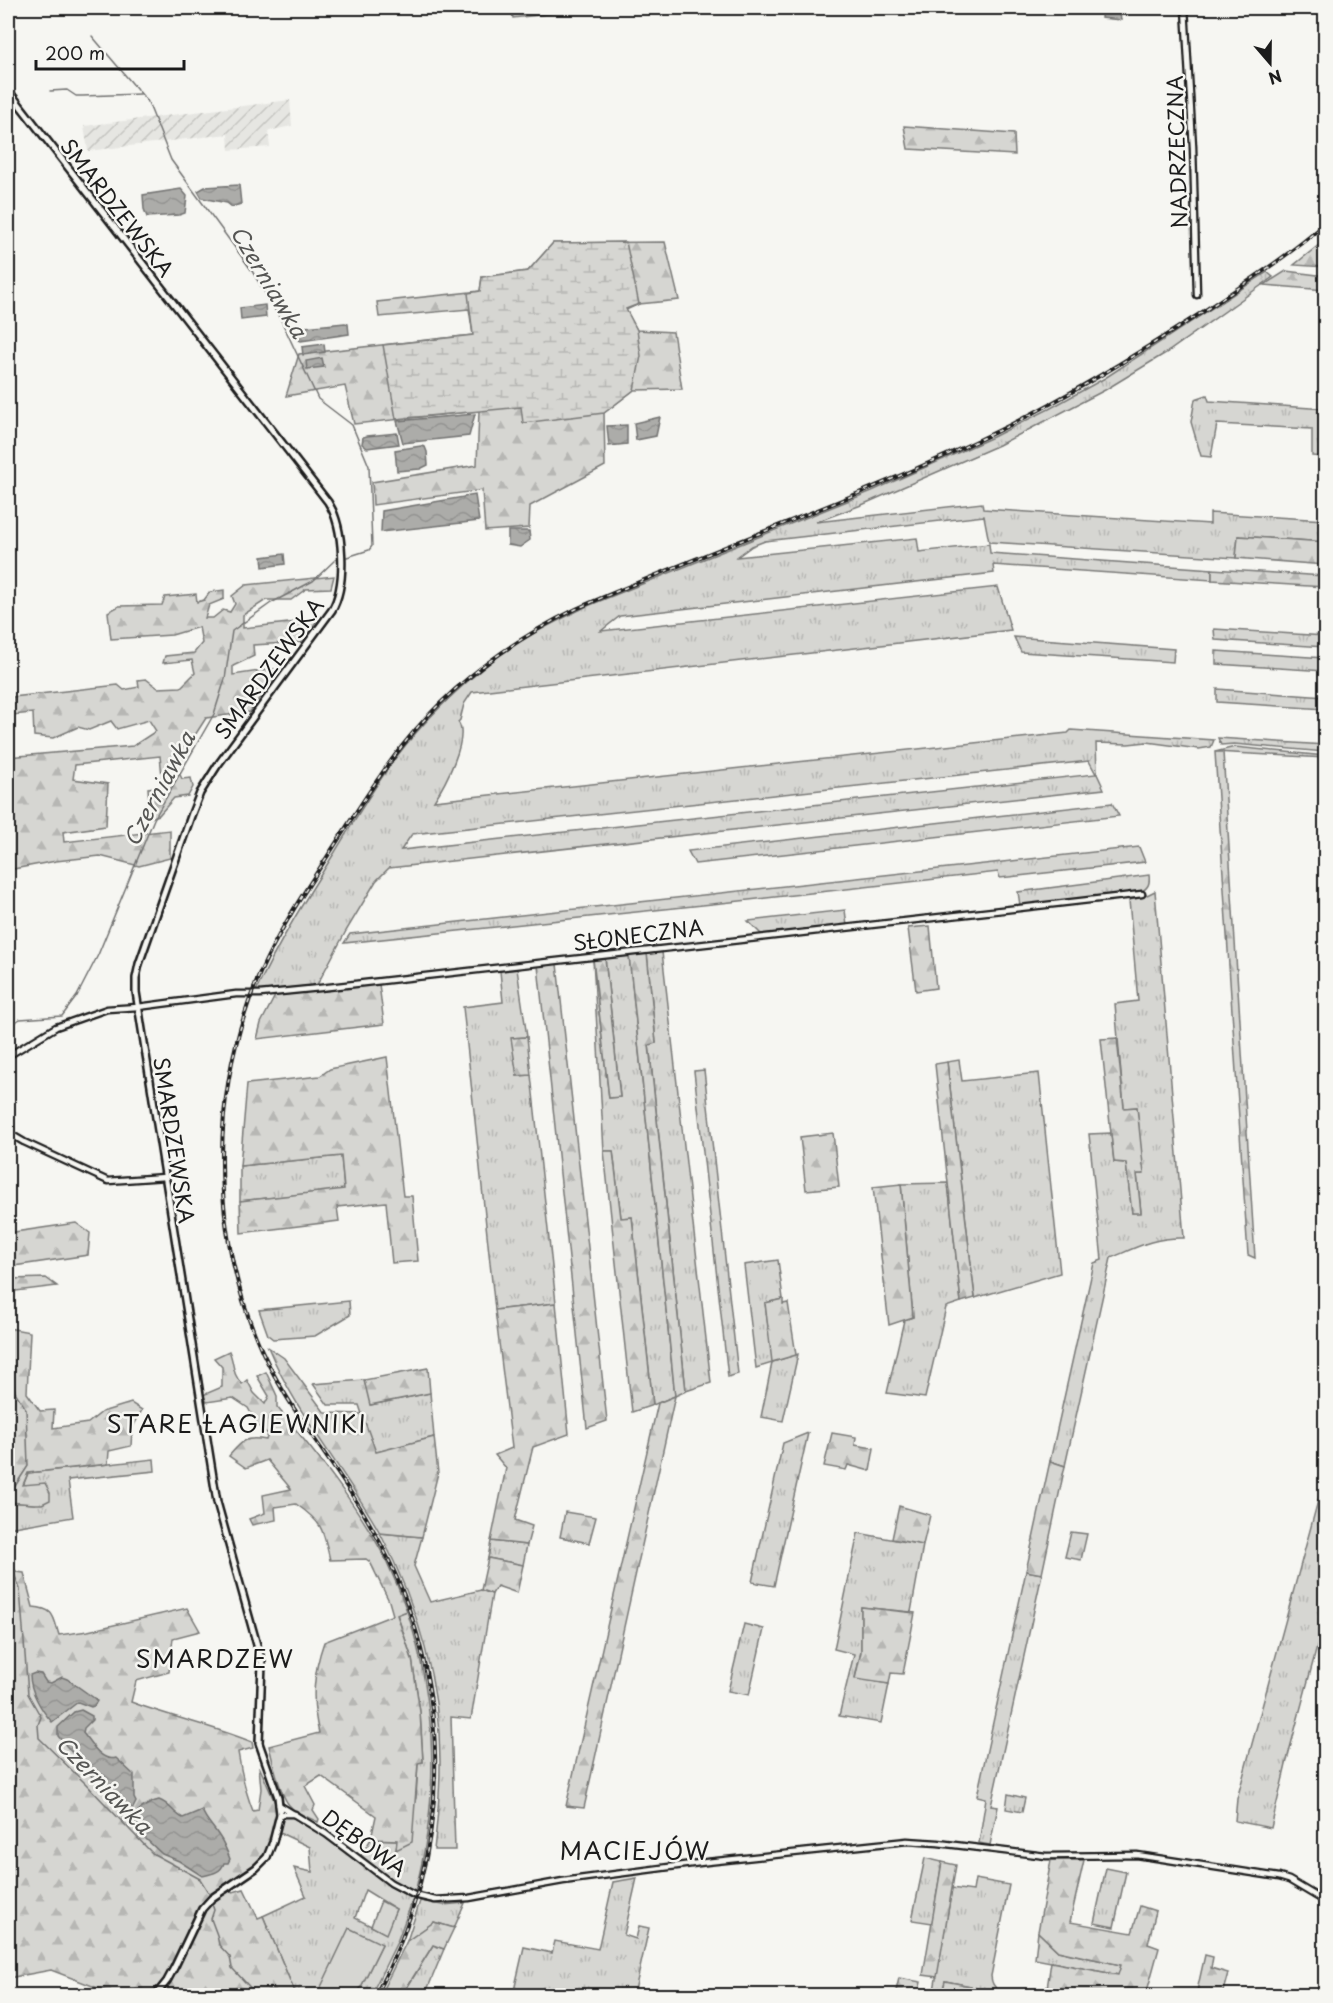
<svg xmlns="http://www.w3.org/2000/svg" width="1333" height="2003" font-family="'Playpen Sans',sans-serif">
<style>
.industrial{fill:url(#industrial-furrows)}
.grass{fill:url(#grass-tufts);stroke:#797977;stroke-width:1.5;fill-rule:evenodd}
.forest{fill:url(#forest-firs);stroke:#797977;stroke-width:1.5}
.wetland{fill:url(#wetland-marsh);stroke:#797977;stroke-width:1.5}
.pitch{fill:#d6d6d2;stroke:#797977;stroke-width:1.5}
.water{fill:url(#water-waves);stroke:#727271;stroke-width:1.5}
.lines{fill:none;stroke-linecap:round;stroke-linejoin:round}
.stream{stroke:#727271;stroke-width:1.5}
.minor-casing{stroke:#1c1c1c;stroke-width:9}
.tertiary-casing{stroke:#1c1c1c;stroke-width:10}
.minor{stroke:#f6f6f2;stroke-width:4.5}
.tertiary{stroke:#f6f6f2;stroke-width:5}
.rail-casing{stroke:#1c1c1c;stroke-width:4}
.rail{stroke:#f6f6f2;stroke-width:1.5;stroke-dasharray:4.5;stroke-linecap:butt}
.labels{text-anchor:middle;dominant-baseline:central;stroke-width:5;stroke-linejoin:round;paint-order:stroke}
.street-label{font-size:21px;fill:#1c1c1c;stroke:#f6f6f2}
.water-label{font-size:22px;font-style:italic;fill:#565654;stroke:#f6f6f2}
.quarter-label{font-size:24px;letter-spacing:1.5px;fill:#1c1c1c;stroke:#f6f6f2}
</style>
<defs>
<pattern id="industrial-furrows" width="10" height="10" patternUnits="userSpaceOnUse" patternTransform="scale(1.5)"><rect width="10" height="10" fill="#e6e6e2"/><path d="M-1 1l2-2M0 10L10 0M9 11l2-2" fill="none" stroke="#c5c5c1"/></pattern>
<pattern id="grass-tufts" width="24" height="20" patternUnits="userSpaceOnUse" patternTransform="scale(1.5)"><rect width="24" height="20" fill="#d6d6d2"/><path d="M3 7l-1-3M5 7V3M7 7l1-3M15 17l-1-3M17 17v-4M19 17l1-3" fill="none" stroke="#b7b7b4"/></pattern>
<pattern id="forest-firs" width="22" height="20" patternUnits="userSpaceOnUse" patternTransform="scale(1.5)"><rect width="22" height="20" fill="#d6d6d2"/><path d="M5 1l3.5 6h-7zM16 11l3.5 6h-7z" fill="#b7b7b4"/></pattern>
<pattern id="wetland-marsh" width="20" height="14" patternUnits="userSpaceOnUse" patternTransform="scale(1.5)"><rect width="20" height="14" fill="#d6d6d2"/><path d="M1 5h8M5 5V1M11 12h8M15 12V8" fill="none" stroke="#b7b7b4"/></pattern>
<pattern id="water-waves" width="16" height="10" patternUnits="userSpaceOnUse" patternTransform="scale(1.5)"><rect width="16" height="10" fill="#acaca9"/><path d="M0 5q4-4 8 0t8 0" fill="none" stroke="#939391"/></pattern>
</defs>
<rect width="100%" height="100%" fill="#f6f6f2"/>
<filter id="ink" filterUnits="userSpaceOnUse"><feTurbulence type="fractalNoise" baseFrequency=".0167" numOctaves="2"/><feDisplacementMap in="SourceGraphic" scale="12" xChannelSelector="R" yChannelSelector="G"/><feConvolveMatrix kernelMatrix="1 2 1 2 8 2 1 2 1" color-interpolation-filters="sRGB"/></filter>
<g filter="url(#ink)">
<polygon class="industrial" points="290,100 292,126 268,131 270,147 229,150 228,134 88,151 84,126"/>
<g class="grass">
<path d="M1267,272L1273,277L1169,351L1105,390L999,445L864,504L816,522L982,503L983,509L1210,524V513L1325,520V542L1238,536L1236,558L989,542L984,516L765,541L752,546L737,557L917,538L919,552L989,544L990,553L1212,569V580L993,565L994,573L620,616L601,631L998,587L1011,630L472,692L464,704L460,720L458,722C470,738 444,786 434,801L1068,733L1071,730L1214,740L1211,747L1199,749L1147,742L1128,744L1096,743L1097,774L1104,789L389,868L376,881L346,931L317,985L256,991C278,943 306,898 335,852C354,821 372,790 394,760C424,720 462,684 501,654C527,635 556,622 585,607L872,491L993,437L1049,409L1105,378ZM1089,761L1096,774L401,850L412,834Z"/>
<polygon points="1207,395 1209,401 1325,409 1325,457 1312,456 1312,429 1217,424 1211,457 1201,456 1191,422 1195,399"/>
<polygon points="1214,629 1325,636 1325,647 1215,640"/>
<polygon points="1014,637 1174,649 1173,662 1021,652"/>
<polygon points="1216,651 1325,658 1325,671 1216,664"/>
<polygon points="1217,689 1325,697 1325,709 1217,702"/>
<polygon points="1218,738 1325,745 1325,752 1234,744 1221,745"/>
<polygon points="1235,747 1325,756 1325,758 1215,752"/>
<polygon points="1112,803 1119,816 695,864 688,851"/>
<polygon points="1139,847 1145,862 1000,878 998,872 731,902 344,943 350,934"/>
<path d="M1149,875C1150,883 1149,887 1141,892L1020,905L1018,892Z"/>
<path d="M1155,891L1184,1238C1155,1237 1137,1247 1111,1258L1065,1466L1050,1461L1094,1263L1102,1260L1089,1134L1111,1133L1114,1162L1126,1163L1132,1213L1141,1212L1137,1174H1143L1137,1107L1124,1108L1115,1004L1138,1001L1129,900L1143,897Z"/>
<polygon points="845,910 847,926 761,934 748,921"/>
<polygon points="662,952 711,1383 686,1391 649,1044 656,1043 647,953"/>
<polygon points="629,955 675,1396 653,1405 632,1217 621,1218 613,1151 604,1151 593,959 609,1098 620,1097 605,958"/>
<polygon points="517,969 527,1037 512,1038 517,1076 531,1075 556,1303 495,1310 463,1007 503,1002 500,971"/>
<polygon points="959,1060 962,1081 1039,1073 1060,1273 975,1298 947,1062"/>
<polygon points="704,1070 738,1374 728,1377 694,1071"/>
<polygon points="341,1156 344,1190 240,1201 240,1166"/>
<polygon points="948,1183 961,1302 946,1307 925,1398 887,1393 904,1320 913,1317 901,1184"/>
<polygon points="778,1260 783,1299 765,1303 773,1362 798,1354 783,1421 761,1417 772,1363 756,1368 744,1265"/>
<polygon points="349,1301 350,1315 315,1336 273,1339 268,1335 259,1310"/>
<polygon points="364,1380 371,1405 430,1393 434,1437 375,1453 359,1405 328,1405 313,1384"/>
<polygon points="808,1433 774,1586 752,1582 783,1443"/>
<polygon points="154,1459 155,1471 68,1480 73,1517 8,1528 8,1502 34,1504 23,1486 28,1473"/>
<polygon points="1325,1475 1325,1617 1289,1752 1271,1828 1235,1821 1237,1799"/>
<path d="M380,1533L422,1537L414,1566L430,1602L481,1590L492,1594L471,1719L451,1717L455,1850H434C437,1823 440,1795 440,1767C441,1684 418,1606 380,1533Z"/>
<polygon points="858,1533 923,1545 911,1612 861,1607 861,1652 855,1678 889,1684 881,1723 839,1716 854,1654 834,1649"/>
<polygon points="491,1541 527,1545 523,1565 488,1558"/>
<polygon points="1026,1571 1042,1574 991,1806 998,1807 990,1845 979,1843 986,1798 977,1796"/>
<path d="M407,1611C437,1702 440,1799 415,1892C394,1883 378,1870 361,1855L371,1839L398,1840L396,1850L416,1798L418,1762H423L420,1712L412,1659L397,1614Z"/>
<polygon points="744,1624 764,1629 749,1695 728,1691"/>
<polygon points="1008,1794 1025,1798 1022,1812 1006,1809"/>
<path d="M280,1814H295L355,1856L389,1886L413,1899L397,1942L371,1995H357L382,1944L320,1988L334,1995H296L263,1916L306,1896L294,1868L312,1872L310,1847L276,1831ZM365,1890L396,1909L385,1933L355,1918Z"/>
<polygon points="925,1858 942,1862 932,1923 912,1920"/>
<polygon points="1106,1868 1126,1872 1114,1927 1094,1923"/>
<polygon points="637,1878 624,1935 636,1939 639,1926 649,1928 634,1995 564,1995 564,1993 546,1989 544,1995 513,1995 524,1947 552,1953 555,1941 598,1949 613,1882"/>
<path d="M975,1879L1009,1885L991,1976C992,1994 1008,1993 1022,1995H969L971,1986L945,1981L942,1995L933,1996L952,1888L973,1891Z"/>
<polygon points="420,1901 443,1905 465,1903 454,1928 434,1922 407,1941"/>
<polygon points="1038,1932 1058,1951 1121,1965 1119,1975 1035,1959"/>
<polygon points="433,1945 444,1949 425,1995 402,1996"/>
</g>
<g class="forest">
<polygon points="511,8 556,8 556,13 513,18"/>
<polygon points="904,126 1014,134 1015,155 908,149"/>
<polygon points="1325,240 1325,267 1294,265"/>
<polygon points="665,242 679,300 639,304 626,310 637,330 673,332 682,389 634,390 604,413 605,466 530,506 529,528 485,531 482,490 373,505 372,482 477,465 479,411 354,424 345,386 286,396 299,354 473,335 469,309 379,317 377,302 480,291 482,277 528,271 553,243"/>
<polygon points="1286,271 1325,276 1325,290 1264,285"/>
<polygon points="1238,536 1325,542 1325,565 1236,558"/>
<polygon points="1212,569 1325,576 1325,587 1212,580"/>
<polygon points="334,576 331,588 306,589 291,600 266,600 243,615 243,628 317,620 304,642 253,645 254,656 233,666 233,675 274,669 273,679 250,712 206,718 186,749 183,759 177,768 182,779 191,778 193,787 188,796 174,798 159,815 150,818 148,788 163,786 160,756 75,765 73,779 108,784 106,826 63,832 64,842 170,830 170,858 139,866 100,856 56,861 8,870 8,757 133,746 156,731 149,720 117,729 111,721 89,730 78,727 53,738 34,736 33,713 12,715 13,697 118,685 124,690 139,687 138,680 146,679 158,688 181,687 195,673 192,660 163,663 165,656 194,653 202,643 199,627 172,635 111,639 108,612 119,606 162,605 165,597 196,594 197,602 204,600 210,592 224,590 224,599 209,605 205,618 213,618 223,610 230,612 235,604 232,596 246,585"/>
<polygon points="1215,752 1223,752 1255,1258 1248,1255"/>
<polygon points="930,926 936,988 916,991 908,928"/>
<polygon points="647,953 656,1043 649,1045 686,1391 675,1396 584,1808 566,1806 658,1403 675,1396 629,955"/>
<polygon points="605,958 620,1097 609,1098 593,959"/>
<polygon points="557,964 607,1421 587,1428 538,966"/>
<polygon points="379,984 384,1024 257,1039 261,1023 275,996"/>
<polygon points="527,1037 531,1075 517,1076 511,1038"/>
<polygon points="1117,1038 1124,1108 1137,1107 1144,1174 1137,1174 1141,1213 1132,1213 1126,1163 1114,1162 1101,1039"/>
<polygon points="387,1057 403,1196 412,1196 418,1261 392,1263 386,1202 337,1207 339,1221 241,1233 240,1201 344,1189 341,1156 240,1166 247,1084 320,1076 330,1069"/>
<polygon points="947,1062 975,1298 961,1302 935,1064"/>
<polygon points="833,1133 839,1187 806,1190 800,1137"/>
<polygon points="604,1151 613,1151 621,1218 632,1217 653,1405 632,1412"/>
<polygon points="901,1184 913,1317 889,1325 873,1187"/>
<polygon points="76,1223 90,1233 88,1255 14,1266 10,1279 46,1278 57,1286 8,1292 8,1233"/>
<polygon points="783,1299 783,1304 788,1303 796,1355 772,1362 765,1303"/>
<polygon points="556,1303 569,1434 533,1447 515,1520 532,1526 527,1545 491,1541 506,1468 495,1455 512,1448 495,1310"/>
<polygon points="8,1328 30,1332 27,1393 40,1411 54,1410 53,1428 88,1423 102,1412 131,1403 142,1410 132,1429 131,1446 109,1451 108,1464 28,1473 23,1485 45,1483 50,1493 50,1500 42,1504 34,1504 8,1502"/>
<path d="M268,1347L284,1358L325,1413L362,1414L376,1452L434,1437L438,1473L422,1537L380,1533C345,1470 296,1414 268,1347Z"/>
<path d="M229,1351C235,1364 231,1373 242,1384L247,1380L254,1393L265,1404L269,1396L257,1376L266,1372L277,1396V1407C317,1455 358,1505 386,1560C394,1577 401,1594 407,1611L397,1615L412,1659L420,1712L423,1762L418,1763L412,1842L396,1850L397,1840L371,1839L376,1816L321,1776L305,1786L315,1805L313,1810L319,1819L318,1822C308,1817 295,1813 289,1805C281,1796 272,1759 269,1746L319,1733C311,1701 313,1673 324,1642L393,1615L389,1601L370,1562L366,1559L330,1560C323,1529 323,1523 296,1504L275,1507L276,1520L252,1525L249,1519L265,1513L263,1495L291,1489L267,1460L246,1468L229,1456C242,1441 245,1436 266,1440L268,1434L258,1426L248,1408L233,1398L207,1402L203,1395L222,1387V1367L214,1358Z"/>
<polygon points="428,1368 430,1393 370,1405 364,1380"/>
<polygon points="832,1433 856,1437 855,1445 874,1448 870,1471 848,1465 846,1470 824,1466"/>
<polygon points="1050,1461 1065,1466 1042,1574 1026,1571"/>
<polygon points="899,1506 930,1515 923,1545 892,1539"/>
<polygon points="565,1512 596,1517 589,1543 560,1537"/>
<polygon points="1071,1532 1087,1534 1081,1560 1065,1557"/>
<polygon points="488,1558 523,1565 517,1593 497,1586 492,1594 481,1590"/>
<path d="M8,1563L17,1572L24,1573L33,1607C55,1609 53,1616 59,1635L88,1631L187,1608L200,1631L173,1638L169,1672L136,1681L131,1702C171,1717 213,1726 252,1742L253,1748L238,1752C241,1772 245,1791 253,1811L258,1810L261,1789L259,1766L280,1814L267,1857L226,1889L233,1892L244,1889L258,1918L263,1916L296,1995H116L51,1970L8,1978Z"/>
<polygon points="861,1607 915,1613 903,1674 891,1673 889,1684 855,1679 861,1652"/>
<polygon points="1051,1860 1084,1860 1070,1922 1132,1933 1140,1906 1156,1911 1148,1944 1159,1948 1146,1995 1046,1995 1051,1962 1118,1975 1121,1965 1058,1951 1038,1932"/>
<polygon points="942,1862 956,1865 937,1977 923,1975"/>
<polygon points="434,1922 454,1928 444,1949 433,1945 402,1995 380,1995 407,1941"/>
<polygon points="1205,1955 1213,1957 1211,1968 1228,1973 1222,1995 1196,1995"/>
<polygon points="899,1978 921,1982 918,1995 895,1995"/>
<polygon points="945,1981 971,1986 969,1995 942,1995"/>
</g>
<polygon class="wetland" points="626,242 639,304 626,309 637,330 641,356 634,390 604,413 523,423 521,407 396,419 383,345 473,335 468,293 480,291 482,277 528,271 553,243"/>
<g class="pitch">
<polygon points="381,1901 396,1909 386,1934 371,1926"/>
<polygon points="349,1928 382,1944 357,1995 334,1995 320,1989"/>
</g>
<g class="water">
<polygon points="1102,8 1119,8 1121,20 1101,18"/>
<polygon points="239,185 241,204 232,207 227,203 202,198 198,191 205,187"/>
<polygon points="181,189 187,196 185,213 179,215 147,217 144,209 143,195"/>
<polygon points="265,305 266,317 241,320 240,308"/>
<polygon points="345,323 348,324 349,334 301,341 297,339 295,328"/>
<polygon points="324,344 325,352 303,355 302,347"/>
<polygon points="322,358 324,367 307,369 306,361"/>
<polygon points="475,414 469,436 403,443 397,421"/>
<polygon points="660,417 656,436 636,440 634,423"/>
<polygon points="627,425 627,444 609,446 607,426"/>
<polygon points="397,433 399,444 367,448 362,444 363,437 367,436"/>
<polygon points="421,446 425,447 427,452 428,465 420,469 397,471 395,450"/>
<polygon points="475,495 479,521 381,532 382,511"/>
<polygon points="508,531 529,531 530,540 520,547 508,545"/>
<polygon points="284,554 285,564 263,567 262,557"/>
<path d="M35,1673L41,1674L46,1682L51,1683L62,1677L67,1679L94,1698L97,1701L94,1706L91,1707L78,1702L52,1722C41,1710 30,1691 30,1675Z"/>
<path d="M81,1710L92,1716V1720L84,1728L83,1733C91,1743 101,1762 116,1758L134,1775V1798L136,1802L132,1810L129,1812L114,1802L98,1784L58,1736V1727L74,1712Z"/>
<path d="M159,1800C169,1803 174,1814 183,1818L202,1810C206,1821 213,1826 219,1836C224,1843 227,1851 230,1859L228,1863H224C221,1873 211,1874 202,1876L179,1861L162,1854L130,1824C131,1813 149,1802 159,1800Z"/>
</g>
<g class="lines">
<g class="stream">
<polyline points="92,36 148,102 171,160 252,271 281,320 318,399 352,425 369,466 372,546 369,550 347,557"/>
<polyline points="50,91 67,90 76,96 82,96 140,94"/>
<polyline points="8,1027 20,1019 62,1016 77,996 98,955 154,819 214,714 225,679 232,631 271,603 313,581 336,559"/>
<polyline points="8,1367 11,1367 15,1392 26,1409 28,1466 8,1497"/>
<polyline points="8,1559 20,1589 28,1694 41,1717 38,1725 39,1738 86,1784 152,1853 200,1879 210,1895"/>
<polyline points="212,1904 214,1910 211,1919 217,1935 219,1945 230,1957 232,1968 258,1996"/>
</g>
<defs>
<g id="minor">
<polyline points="1185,8 1193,147 1197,295"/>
<polyline points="8,1056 56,1027 107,1009 138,1007 236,994 260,994 320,988 1142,894"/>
<polyline points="8,1130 12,1135 24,1142 108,1181 165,1177"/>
<polyline points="279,1805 326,1834 391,1883 414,1895 435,1900 469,1898 563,1881 707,1862 907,1841 938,1843 1046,1856 1137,1855 1279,1877 1289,1880 1326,1902"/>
<polyline points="280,1814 295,1814"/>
</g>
<path id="tertiary" d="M8,90L328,502C344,527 347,584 332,610L217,766L200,793L191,816L139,964L136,978V992L217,1502L262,1663L259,1743L278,1797L280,1814L273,1842L267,1857L256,1868L212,1898L202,1909L175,1966L167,1981L155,1996"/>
</defs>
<use href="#minor" class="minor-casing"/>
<use href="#tertiary" class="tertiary-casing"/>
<use href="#minor" class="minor"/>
<use href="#tertiary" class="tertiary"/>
<defs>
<path id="rail" d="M375,1996C458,1844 455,1668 367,1519C331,1457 283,1404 256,1337C209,1220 211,1088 260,973C278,932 303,894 327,857C352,819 375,780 403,745C449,686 509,642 576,609C719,546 869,495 1010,425C1076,392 1139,353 1201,313C1244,284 1287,257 1326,223"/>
</defs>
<use href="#rail" class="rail-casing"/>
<use href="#rail" class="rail"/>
</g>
</g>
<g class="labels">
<g class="street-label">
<text transform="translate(1176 152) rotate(-92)">NADRZECZNA</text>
<text transform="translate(118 207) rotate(52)">SMARDZEWSKA</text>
<text transform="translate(268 668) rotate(-54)">SMARDZEWSKA</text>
<text transform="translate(638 934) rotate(-7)">SŁONECZNA</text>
<text transform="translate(175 1140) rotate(81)">SMARDZEWSKA</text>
<text transform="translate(365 1842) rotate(36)">DĘBOWA</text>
</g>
<g class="water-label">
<text transform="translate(270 281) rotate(59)">Czerniawka</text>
<text transform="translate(158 788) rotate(-62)">Czerniawka</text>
<text transform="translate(105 1784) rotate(46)">Czerniawka</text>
</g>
<g class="quarter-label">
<text x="237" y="1423">STARE ŁAGIEWNIKI</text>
<text x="215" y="1658">SMARDZEW</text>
<text x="635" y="1850">MACIEJÓW</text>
</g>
</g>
<rect width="1333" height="2003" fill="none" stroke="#f6f6f2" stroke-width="30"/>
<rect x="15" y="15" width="1303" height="1973" fill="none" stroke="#1c1c1c" stroke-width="2" filter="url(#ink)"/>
<g transform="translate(1270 63) rotate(160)" stroke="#f6f6f2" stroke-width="4.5" paint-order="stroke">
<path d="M0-4.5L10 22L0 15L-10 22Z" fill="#1c1c1c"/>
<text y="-9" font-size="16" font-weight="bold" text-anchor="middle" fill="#1c1c1c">N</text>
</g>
<path d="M36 60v9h148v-9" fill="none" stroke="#1c1c1c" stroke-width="3"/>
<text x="45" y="60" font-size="18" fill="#1c1c1c" stroke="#f6f6f2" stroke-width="4.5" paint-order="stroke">200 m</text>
</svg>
